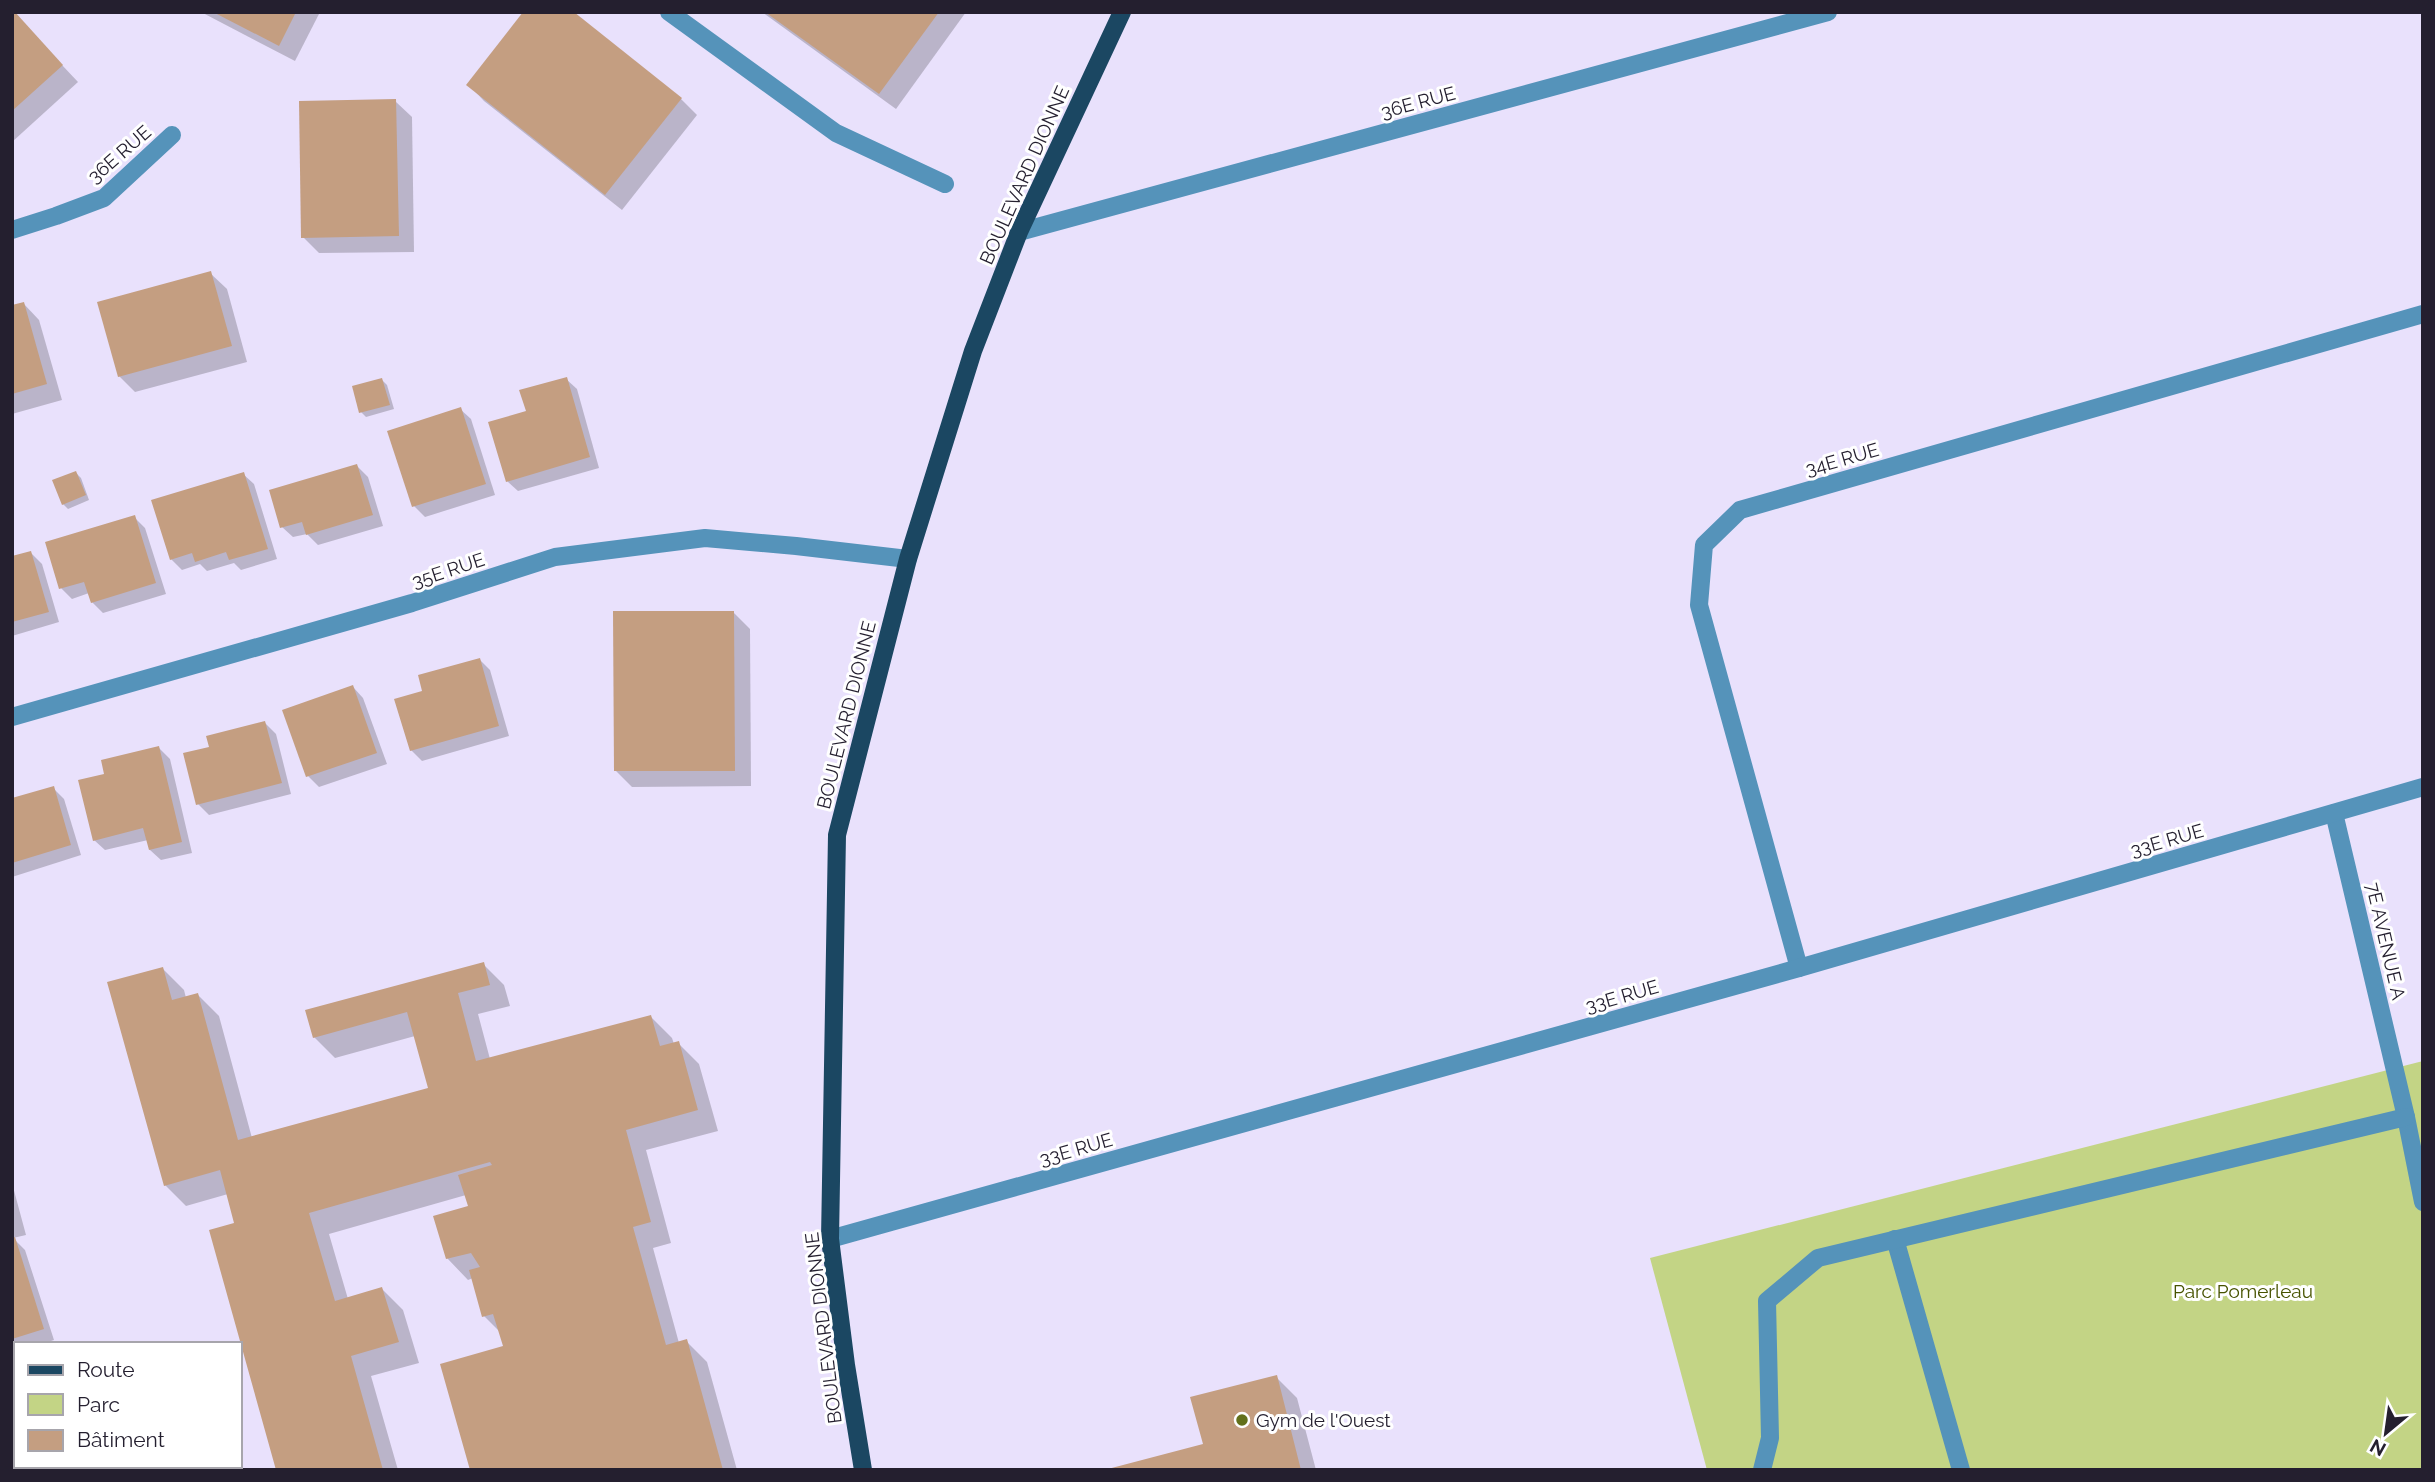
<svg xmlns="http://www.w3.org/2000/svg" width="2435" height="1482" font-family="Raleway,sans-serif">
<style>
.green{fill:#c3d485}
.shadow{fill:#0003}
.building{fill:#c49e81}
.lines{fill:none;stroke-linecap:round;stroke-linejoin:round}
.minor{stroke:#5593ba;stroke-width:18}
.major{stroke:#1b4762;stroke-width:18}
.poi-dot{fill:#62701b;stroke:#fff;stroke-width:2.5}
.labels{text-anchor:middle;dominant-baseline:central;stroke-width:6;stroke-linejoin:round;paint-order:stroke}
.street-label{font-size:19px;fill:#241f2f;stroke:#fff}
.park-label{font-size:19px;fill:#475300;stroke:#fff}
.poi-label{font-size:19px;fill:#241f2f;stroke:#fff;text-anchor:start}
</style>
<rect width="100%" height="100%" fill="#e9e1fc"/>
<polygon class="green" points="2423,1061 2423,1470 1707,1470 1650,1258"/>
<g class="shadow">
<polygon points="12,12 78,82 12,142"/>
<polygon points="201,12 320,12 295,61"/>
<polygon points="762,12 966,12 896,109"/>
<polygon points="468,84 681,99 697,115 622,210 484,101"/>
<polygon points="395,101 412,117 414,252 319,253 303,237"/>
<polygon points="210,273 227,289 247,362 135,392 119,376"/>
<polygon points="23,303 39,320 62,400 12,414 12,307"/>
<polygon points="566,379 577,389 599,468 518,491 507,481 528,412"/>
<polygon points="382,380 387,385 394,409 366,417 361,412"/>
<polygon points="460,409 471,419 495,495 425,517 414,506"/>
<polygon points="357,466 368,477 383,526 318,545 307,534 293,537 282,527"/>
<polygon points="76,473 81,478 89,500 68,509 63,504"/>
<polygon points="243,474 254,484 277,559 241,570 234,563 207,571 200,564 182,570 171,559"/>
<polygon points="134,517 145,528 166,594 103,613 92,602 89,593 72,599 61,588"/>
<polygon points="31,553 42,564 59,622 12,636 12,558"/>
<polygon points="734,613 750,629 751,786 632,787 615,770"/>
<polygon points="479,659 490,670 509,736 422,761 411,750"/>
<polygon points="353,687 363,698 387,764 319,787 308,776"/>
<polygon points="265,723 276,734 291,794 209,815 198,804 211,748"/>
<polygon points="159,748 170,759 192,853 161,860 150,850 148,840 105,850 94,840"/>
<polygon points="53,788 64,799 81,855 12,877 12,800"/>
<polygon points="483,964 504,985 510,1006 478,1014 490,1059 651,1017 672,1038 674,1044 678,1043 699,1064 718,1131 646,1150 671,1243 653,1248 679,1343 686,1341 707,1362 737,1470 472,1470 505,1347 501,1333 484,1316 473,1278 468,1280 447,1258 470,1208 466,1195 329,1234 348,1299 382,1289 403,1310 419,1363 371,1376 398,1470 278,1470 236,1224 228,1194 186,1206 165,1185 163,969 184,990 186,998 198,995 219,1016 252,1138 430,1089 415,1036 335,1058 314,1037"/>
<polygon points="12,1183 26,1235 13,1238 25,1250 54,1340 42,1344 16,1344 16,1352 12,1353"/>
<polygon points="1276,1377 1297,1398 1316,1470 1108,1470 1205,1445"/>
<polygon points="12,1385 16,1385 16,1458 12,1457"/>
</g>
<g class="building">
<polygon points="12,12 15,12 63,65 12,111"/>
<polygon points="213,12 296,12 279,46"/>
<polygon points="523,12 574,12 682,98 605,195 466,85"/>
<polygon points="765,12 939,12 879,94"/>
<polygon points="396,99 399,236 301,238 299,101"/>
<polygon points="211,271 232,346 118,377 97,302"/>
<polygon points="24,302 47,384 12,394 12,305"/>
<polygon points="567,377 590,457 506,482 488,422 526,411 519,390"/>
<polygon points="382,378 390,405 359,413 352,386"/>
<polygon points="461,407 486,484 412,507 387,431"/>
<polygon points="357,464 373,515 306,535 302,522 280,528 269,490"/>
<polygon points="76,471 86,495 62,505 52,480"/>
<polygon points="244,472 268,549 229,560 226,552 195,562 192,553 170,560 151,500"/>
<polygon points="135,515 156,583 91,603 84,582 59,589 45,542"/>
<polygon points="31,551 49,612 12,622 12,556"/>
<polygon points="613,611 734,611 735,771 614,771"/>
<polygon points="480,658 499,726 410,751 394,699 422,691 418,675"/>
<polygon points="353,685 377,753 306,777 282,710"/>
<polygon points="265,721 282,783 196,805 183,753 209,747 206,736"/>
<polygon points="159,746 182,842 149,850 143,828 93,841 78,780 104,774 101,760"/>
<polygon points="54,786 71,845 12,863 12,798"/>
<polygon points="484,962 490,985 458,993 476,1061 651,1015 660,1046 679,1041 698,1110 626,1130 651,1222 633,1227 666,1345 687,1339 723,1470 470,1470 440,1364 503,1346 493,1314 482,1317 469,1270 480,1267 471,1253 446,1259 433,1216 468,1206 458,1175 492,1165 490,1162 309,1213 335,1301 382,1287 399,1342 351,1356 383,1470 276,1470 209,1230 234,1223 220,1170 164,1186 107,982 163,967 172,1000 198,993 238,1140 428,1088 407,1012 313,1038 305,1010"/>
<polygon points="15,1237 44,1329 12,1339 12,1238"/>
<polygon points="1277,1375 1301,1470 1104,1470 1203,1444 1190,1397"/>
<rect x="12" y="1383" width="4" height="66"/>
</g>
<g class="lines">
<g class="minor">
<polyline points="669,12 836,133 945,184"/>
<polyline points="12,230 56,216 104,198 172,135"/>
<polyline points="1019,232 1828,12"/>
<polyline points="12,717 412,603 555,557 705,538 796,546 908,559"/>
<polyline points="2334,813 2406,1117 2423,1202"/>
<polyline points="1799,968 1699,605 1704,545 1740,510 2423,314"/>
<polyline points="830,1239 1799,968 2423,787"/>
<polyline points="1895,1239 1961,1470"/>
<polyline points="1762,1470 1770,1438 1767,1301 1818,1258 2406,1117"/>
</g>
<polyline class="major" points="863,1470 846,1365 830,1239 837,835 908,559 973,351 1019,232 1122,12"/>
</g>
<circle class="poi-dot" cx="1242" cy="1420" r="7"/>
<g class="labels">
<g class="street-label">
<text transform="translate(1418 102) rotate(-15)">36E RUE</text>
<text transform="translate(119 154) rotate(-41)">36E RUE</text>
<text transform="translate(1024 175) rotate(-66)">BOULEVARD DIONNE</text>
<text transform="translate(1842 459) rotate(-16)">34E RUE</text>
<text transform="translate(448 570) rotate(-18)">35E RUE</text>
<text transform="translate(846 715) rotate(-76)">BOULEVARD DIONNE</text>
<text transform="translate(2167 840) rotate(-16)">33E RUE</text>
<text transform="translate(2386 941) rotate(77)">7E AVENUE A</text>
<text transform="translate(1622 996) rotate(-16)">33E RUE</text>
<text transform="translate(1076 1149) rotate(-16)">33E RUE</text>
<text transform="translate(823 1328) rotate(-97)">BOULEVARD DIONNE</text>
</g>
<g class="park-label">
<text x="2243" y="1291">Parc Pomerleau</text>
</g>
<g class="poi-label">
<text x="1256" y="1420">Gym de l'Ouest</text>
</g>
</g>
<rect width="2435" height="1482" fill="none" stroke="#241f2f" stroke-width="28"/>
<rect x="14" y="1342" width="228" height="126" fill="#ffffff" stroke="#a7a5ac" stroke-width="2"/>
<rect x="28" y="1365" width="35" height="10" fill="#1b4762" stroke="#a7a5ac" stroke-width="2"/>
<text x="77" y="1377" font-size="21" fill="#241f2f">Route</text>
<rect x="28" y="1394" width="35" height="21" fill="#c3d485" stroke="#a7a5ac" stroke-width="2"/>
<text x="77" y="1412" font-size="21" fill="#241f2f">Parc</text>
<rect x="28" y="1430" width="35" height="21" fill="#c49e81" stroke="#a7a5ac" stroke-width="2"/>
<text x="77" y="1447" font-size="21" fill="#241f2f">Bâtiment</text>
<g transform="translate(2386 1433) rotate(209)" stroke="#ffffff" stroke-width="5" paint-order="stroke">
<path d="M0-5L12 26L0 18L-12 26Z" fill="#241f2f"/>
<text y="-10" font-size="19" font-weight="bold" text-anchor="middle" fill="#241f2f">N</text>
</g>
</svg>
